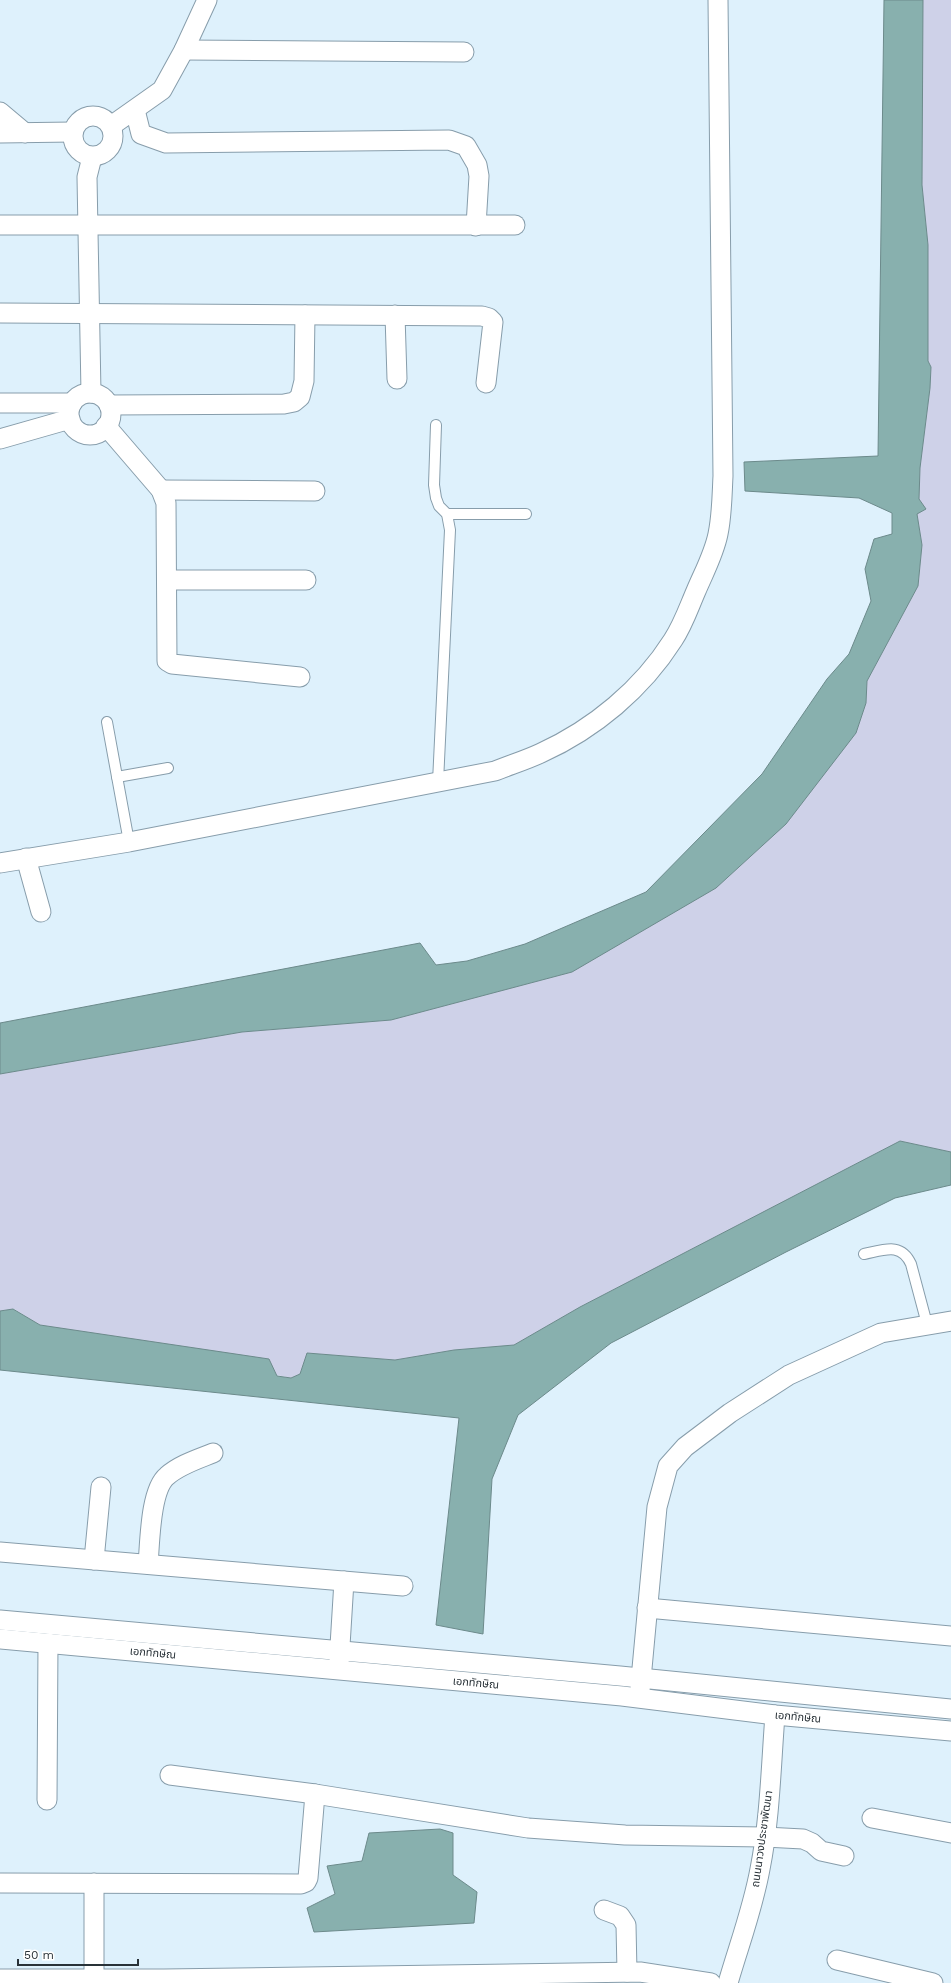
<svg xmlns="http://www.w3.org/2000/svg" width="951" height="1983" font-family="'Work Sans','Noto Sans Thai',sans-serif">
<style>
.green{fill:#ced1e8}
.water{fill:#88b0ae;stroke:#6c8a8b}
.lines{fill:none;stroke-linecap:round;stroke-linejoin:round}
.lane-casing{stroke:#879dab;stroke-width:12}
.street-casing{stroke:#879dab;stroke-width:21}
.lane{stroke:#fff;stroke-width:10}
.street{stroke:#fff;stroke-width:19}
.labels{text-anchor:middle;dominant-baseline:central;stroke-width:3.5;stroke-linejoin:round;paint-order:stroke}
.street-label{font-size:11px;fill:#293238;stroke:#fff}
</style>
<rect width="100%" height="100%" fill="#def1fc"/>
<polygon class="green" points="923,0 951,0 951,1152 900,1141 580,1307 514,1345 454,1350 395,1360 308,1353 300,1374 291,1378 40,1325 14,1309 0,1311 0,1074 242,1032 391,1020 572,972 844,747 856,733 866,703 867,681 918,586 922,545 917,514 920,468 930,388 931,367 928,361 928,245 922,185"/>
<g class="water">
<polygon points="884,0 923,0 922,185 928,245 928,361 931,367 930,388 920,468 919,499 926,509 917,514 922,545 918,586 867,681 866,703 856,733 786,824 716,888 572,972 391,1020 242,1032 0,1074 0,1023 420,943 436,965 467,961 525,944 646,892 762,774 827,679 849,654 871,601 865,569 874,539 892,534 892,513 859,498 745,491 744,462 878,456"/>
<polygon points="900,1141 951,1152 951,1185 895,1198 786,1252 611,1343 518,1415 492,1479 483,1634 436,1625 459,1418 0,1370 0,1311 13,1309 40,1325 269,1359 277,1376 291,1378 300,1374 307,1353 395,1360 454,1350 514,1345 580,1307"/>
<polygon points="440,1829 453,1833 453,1875 477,1892 474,1923 314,1932 307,1908 335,1894 327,1866 362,1861 369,1833"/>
</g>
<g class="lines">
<defs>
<g id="lane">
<polyline points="436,425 434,485 436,498 439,506 447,514 450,530 438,782"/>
<polyline points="447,514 526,514"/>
<polyline points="107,722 129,842"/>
<polyline points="117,777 168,768"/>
<path d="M864,1254C884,1250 901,1242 911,1264L927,1324"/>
</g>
<g id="street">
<polyline points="184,50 464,52"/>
<polyline points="135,110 141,134 166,143 449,140 466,146 477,165 479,176 476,226"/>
<polyline points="0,112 25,133"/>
<circle cx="93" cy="136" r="20"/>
<polyline points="111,126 162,90 184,50 207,0"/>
<polyline points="0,133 73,132"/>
<polyline points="0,225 515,225"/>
<polyline points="0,313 482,316 489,318 493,322 486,383"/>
<polyline points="395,315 397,379"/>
<polyline points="91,393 87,177 92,157"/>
<circle cx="90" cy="414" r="21"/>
<polyline points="0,403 72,403"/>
<polyline points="109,405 284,404 294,402 300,397 304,381 305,315"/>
<polyline points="106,426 161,490 166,503 167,661 172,664 300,677"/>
<polyline points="0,439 70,419"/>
<polyline points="161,490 315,491"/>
<polyline points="168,580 306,580"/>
<polyline points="26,858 41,912"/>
<path d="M0,863L129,842L495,771C510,765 526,760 541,753C594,729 642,689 673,640C683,625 689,607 696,591C704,572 714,554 718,534C722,515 722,495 723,476L718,0"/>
<polyline points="0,1552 403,1586"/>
<polyline points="94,1560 101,1487"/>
<path d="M148,1564C150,1543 150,1490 167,1476C179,1465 198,1459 213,1453"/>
<polyline points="647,1608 951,1636"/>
<polyline points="0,1620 620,1676 951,1709"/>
<polyline points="0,1639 622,1696 775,1715 951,1731"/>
<polyline points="339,1662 344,1581"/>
<polyline points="640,1690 657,1507 668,1466 685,1447 730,1413 789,1375 881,1333 951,1321"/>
<polyline points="170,1775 315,1794 528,1828 625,1835 765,1837 803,1839 812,1843 821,1851 844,1856"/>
<polyline points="47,1800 48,1643"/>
<polyline points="872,1818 951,1833"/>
<polyline points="0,1883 301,1884 306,1882 308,1878 315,1794"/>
<polyline points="94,1883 94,1978"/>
<polyline points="604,1910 620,1916 626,1925 627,1972"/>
<polyline points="837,1960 933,1983"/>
<polyline points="0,1979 164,1979 640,1972 711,1983"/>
<path d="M728,1983C739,1945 753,1908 760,1869C770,1819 771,1766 775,1715"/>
</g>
</defs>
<use href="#lane" class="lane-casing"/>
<use href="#street" class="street-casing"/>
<use href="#lane" class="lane"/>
<use href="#street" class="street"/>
</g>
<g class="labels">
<g class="street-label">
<text transform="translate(153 1653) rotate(5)">เอกทักษิณ</text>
<text transform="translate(476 1683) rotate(5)">เอกทักษิณ</text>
<text transform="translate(798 1717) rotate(5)">เอกทักษิณ</text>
<text transform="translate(762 1839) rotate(-82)">ถนนนาวงประชาพัฒนา</text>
</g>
</g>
<path d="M18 1959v6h120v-6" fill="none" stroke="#293238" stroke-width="2"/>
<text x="24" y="1959" font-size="12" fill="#293238" stroke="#ffffff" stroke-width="3" paint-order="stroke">50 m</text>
</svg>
